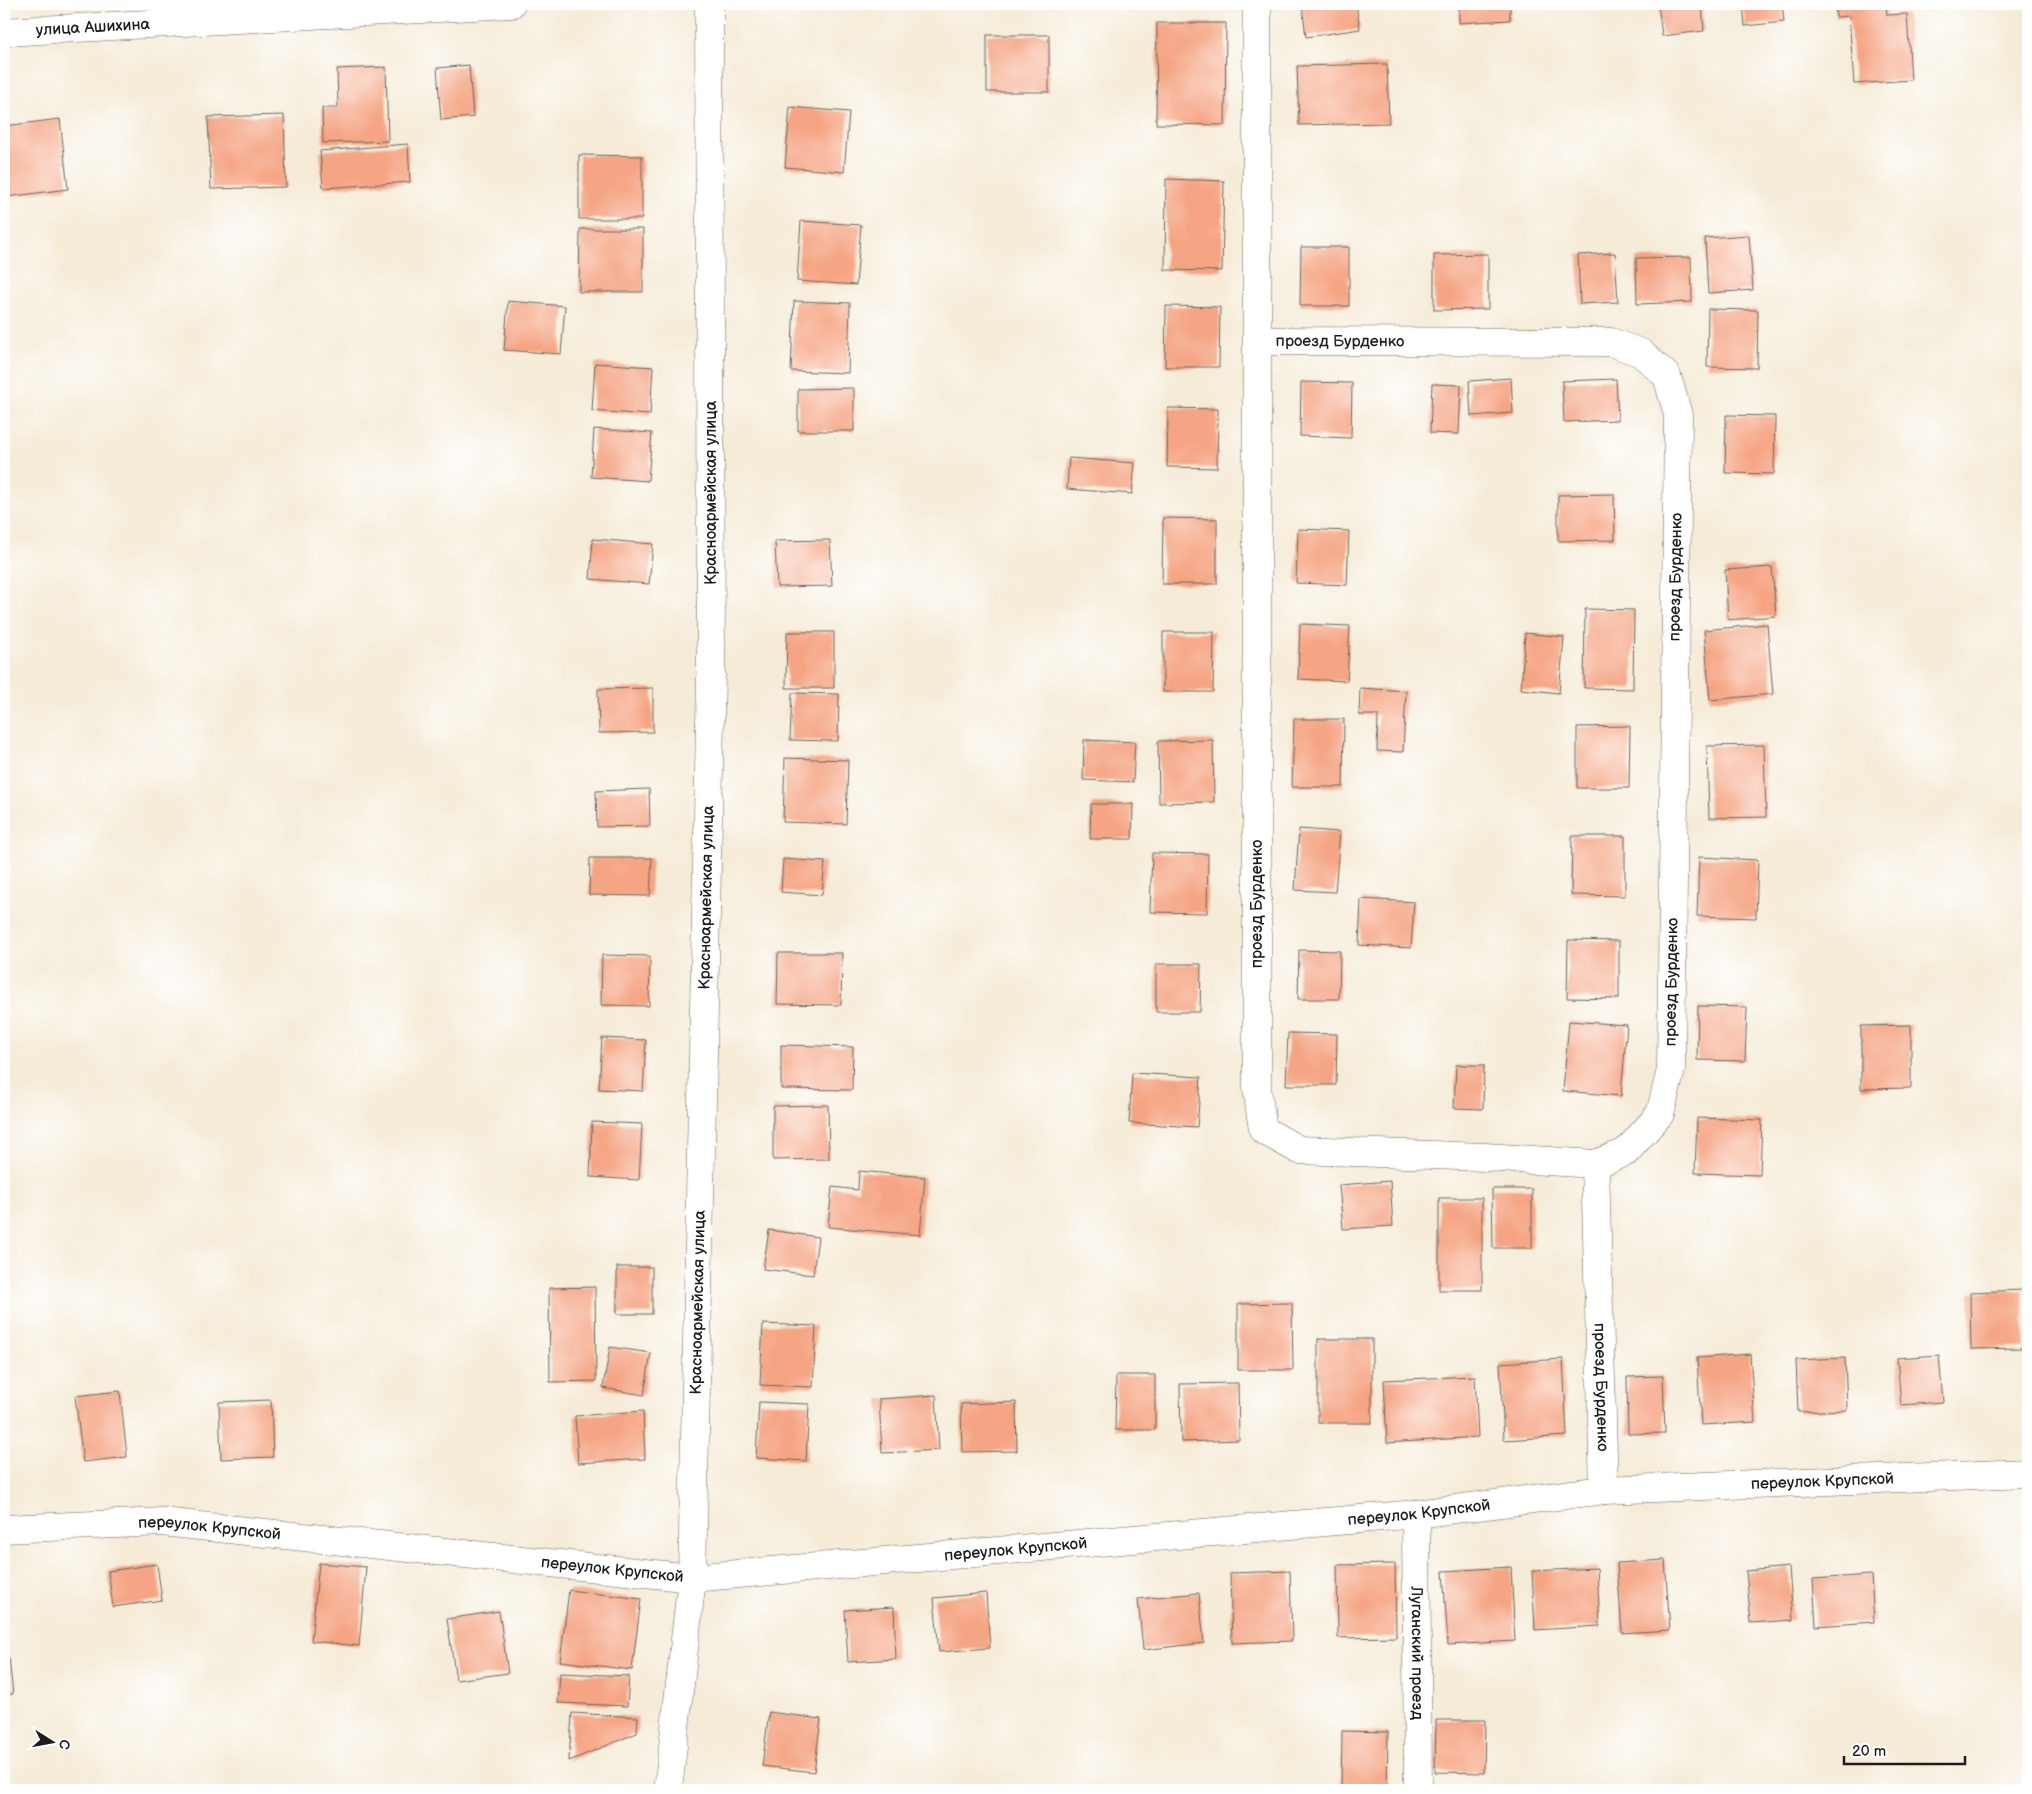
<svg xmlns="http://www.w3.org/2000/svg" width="2032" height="1794" font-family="'Balsamiq Sans',sans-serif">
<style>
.building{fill:#f5a584}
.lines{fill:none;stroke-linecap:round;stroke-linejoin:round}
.minor-casing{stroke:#68645d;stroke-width:29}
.tertiary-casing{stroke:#68645d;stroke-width:29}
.minor{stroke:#fff;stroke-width:28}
.tertiary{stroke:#fff;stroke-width:28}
.labels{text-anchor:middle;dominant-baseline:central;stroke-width:5;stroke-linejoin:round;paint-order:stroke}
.street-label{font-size:16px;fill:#1c1c1c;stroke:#fff}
</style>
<rect width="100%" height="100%" fill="#fff"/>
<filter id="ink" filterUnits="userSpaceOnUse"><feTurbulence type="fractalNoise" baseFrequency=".02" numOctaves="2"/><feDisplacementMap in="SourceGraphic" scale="10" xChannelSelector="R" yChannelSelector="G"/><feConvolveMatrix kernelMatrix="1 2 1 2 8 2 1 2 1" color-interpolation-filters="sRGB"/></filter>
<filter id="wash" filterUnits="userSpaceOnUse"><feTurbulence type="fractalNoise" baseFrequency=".0096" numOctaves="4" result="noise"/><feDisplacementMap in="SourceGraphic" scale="20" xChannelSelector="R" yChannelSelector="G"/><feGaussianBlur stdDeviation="1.12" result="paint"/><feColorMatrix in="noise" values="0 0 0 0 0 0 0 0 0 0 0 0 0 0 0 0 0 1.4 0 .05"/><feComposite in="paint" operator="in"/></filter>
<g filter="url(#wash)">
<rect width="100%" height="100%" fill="#f5ebd7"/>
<g id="blocks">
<g class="building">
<polygon points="1302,4 1356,4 1360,29 1306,37"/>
<polygon points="1459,4 1510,4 1510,20 1459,23"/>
<polygon points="1658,4 1702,4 1704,31 1662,36"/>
<polygon points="1743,4 1782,4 1784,22 1745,26"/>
<polygon points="1835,4 1886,4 1887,15 1907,14 1911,80 1854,84 1849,16 1836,17"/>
<polygon points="1157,23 1226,23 1225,125 1156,124"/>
<rect x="987" y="35" width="62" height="57"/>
<polygon points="1387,64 1389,123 1299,125 1297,66"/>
<polygon points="469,65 473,117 441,120 437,68"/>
<polygon points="386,67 388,141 323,143 322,108 338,108 337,69"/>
<polygon points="790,107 849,112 844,172 785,167"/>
<polygon points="284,115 286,187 211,189 208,117"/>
<polygon points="60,119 68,189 6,197 4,181 4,126"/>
<polygon points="408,144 410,182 323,188 320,151"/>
<polygon points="579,155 642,156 642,219 579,219"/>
<polygon points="1166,179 1224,181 1222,271 1165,270"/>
<polygon points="801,221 861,225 856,285 797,281"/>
<polygon points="580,229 643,229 643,292 579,292"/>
<polygon points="1749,235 1753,290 1708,293 1705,238"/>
<polygon points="1301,247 1349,247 1349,306 1300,306"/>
<polygon points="1615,253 1618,302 1580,304 1578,255"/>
<polygon points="1488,254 1488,309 1434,310 1434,255"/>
<polygon points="1691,257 1692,302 1637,304 1636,258"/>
<polygon points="508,301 565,306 561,354 504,350"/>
<polygon points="794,301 850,303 848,373 791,371"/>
<polygon points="1166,306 1220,307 1219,367 1165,367"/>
<polygon points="1708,309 1758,310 1757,368 1707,367"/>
<polygon points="595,363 653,367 650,415 592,411"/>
<polygon points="1511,378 1513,413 1471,416 1469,381"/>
<polygon points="1616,379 1618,420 1564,422 1562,381"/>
<polygon points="1301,382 1352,383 1351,438 1300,436"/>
<polygon points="1432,384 1461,385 1459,434 1430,433"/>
<polygon points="854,388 854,431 798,431 798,389"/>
<polygon points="1168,408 1218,409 1217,468 1167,467"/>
<polygon points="1726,415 1775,416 1774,474 1725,473"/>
<polygon points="594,429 652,433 648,481 591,477"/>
<polygon points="1069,458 1135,463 1132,494 1067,489"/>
<polygon points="1614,494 1615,540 1558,541 1558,495"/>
<polygon points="1163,518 1217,519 1217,584 1162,584"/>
<polygon points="1298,529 1349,531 1347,585 1296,583"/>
<polygon points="593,539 653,544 649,584 590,579"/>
<polygon points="830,540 832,586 777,587 775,541"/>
<polygon points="1772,567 1776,616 1728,620 1725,570"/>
<polygon points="1585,609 1634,610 1633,689 1584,688"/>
<polygon points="1300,624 1350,626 1347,681 1298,679"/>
<polygon points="1767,624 1773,694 1710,700 1704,630"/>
<polygon points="787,632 834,632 834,688 786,688"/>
<polygon points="1163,632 1214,632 1213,692 1163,692"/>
<polygon points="1525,633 1564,637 1559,693 1521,689"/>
<polygon points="653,688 653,732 599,733 598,689"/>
<polygon points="1360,688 1406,691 1403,752 1377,751 1378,715 1359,715"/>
<polygon points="792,693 839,694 838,741 790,740"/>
<polygon points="1294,719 1344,719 1343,787 1292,787"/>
<polygon points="1630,726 1629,788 1577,788 1577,727"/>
<polygon points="1084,740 1135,742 1133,782 1083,780"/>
<polygon points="1213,740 1214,802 1159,803 1158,741"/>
<polygon points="1764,745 1766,817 1709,818 1707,746"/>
<polygon points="785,758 848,760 846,824 783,822"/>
<polygon points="649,789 650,826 597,827 596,791"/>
<polygon points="1091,804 1133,804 1132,839 1090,839"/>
<polygon points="1299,829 1340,832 1335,892 1295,890"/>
<polygon points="1572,836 1625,836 1625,896 1571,895"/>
<polygon points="1152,853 1208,854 1207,913 1150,912"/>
<polygon points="1699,857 1758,860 1756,918 1697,916"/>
<polygon points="590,858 652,858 650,896 589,895"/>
<polygon points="783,859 825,862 822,895 781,892"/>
<polygon points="1361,899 1414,902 1411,948 1359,945"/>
<polygon points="1568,940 1619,941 1619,999 1567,998"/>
<polygon points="1299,950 1340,951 1339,999 1298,999"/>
<polygon points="778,953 842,953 841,1005 777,1004"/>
<polygon points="602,955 650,956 649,1006 601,1005"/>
<polygon points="1156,964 1201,964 1200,1012 1156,1012"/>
<polygon points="1698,1006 1747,1007 1745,1061 1697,1060"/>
<polygon points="1569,1021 1627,1025 1621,1096 1563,1091"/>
<polygon points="1911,1025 1911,1088 1861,1089 1861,1026"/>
<polygon points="1288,1033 1337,1034 1336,1085 1286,1085"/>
<polygon points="602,1038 646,1040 643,1091 599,1089"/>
<polygon points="781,1045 853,1047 852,1090 781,1089"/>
<polygon points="1456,1065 1484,1065 1483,1109 1454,1108"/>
<polygon points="1132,1073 1201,1077 1197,1127 1129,1123"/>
<polygon points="828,1105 829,1159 773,1160 773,1106"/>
<polygon points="1697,1118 1762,1120 1760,1175 1695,1173"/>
<polygon points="592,1122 642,1124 639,1180 590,1177"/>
<polygon points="859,1171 925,1177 920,1235 828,1227 832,1187 858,1190"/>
<polygon points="1390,1181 1393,1226 1343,1229 1339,1185"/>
<polygon points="1492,1189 1532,1189 1532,1248 1493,1248"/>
<rect x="1439" y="1198" width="43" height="92"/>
<polygon points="769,1230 818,1237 813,1275 763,1269"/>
<rect x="617" y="1267" width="35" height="47"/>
<polygon points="595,1287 596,1381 550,1382 549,1288"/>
<polygon points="2023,1290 2025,1348 1971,1349 1970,1292"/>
<polygon points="1292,1303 1293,1370 1238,1370 1238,1304"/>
<polygon points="763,1324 816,1326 813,1387 760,1385"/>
<rect x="1318" y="1339" width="54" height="84"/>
<polygon points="610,1347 651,1353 644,1395 603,1388"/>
<polygon points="1750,1354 1755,1422 1701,1425 1697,1358"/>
<polygon points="1939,1355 1943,1402 1901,1405 1897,1358"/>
<polygon points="1845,1358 1847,1410 1798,1412 1796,1360"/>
<polygon points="1563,1359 1567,1436 1504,1440 1500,1363"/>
<polygon points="1116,1375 1155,1375 1155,1430 1115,1430"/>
<polygon points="1475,1376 1478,1437 1387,1443 1384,1380"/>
<polygon points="1663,1376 1665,1433 1628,1434 1627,1377"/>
<polygon points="1238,1383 1239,1440 1181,1442 1180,1384"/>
<polygon points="120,1391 127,1457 83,1462 75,1396"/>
<polygon points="936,1395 939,1450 882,1453 879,1399"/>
<polygon points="271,1400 273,1457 221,1459 219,1402"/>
<polygon points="759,1402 809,1404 806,1461 756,1458"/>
<polygon points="1016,1402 1017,1451 962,1452 961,1404"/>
<polygon points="643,1411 645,1459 578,1463 575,1416"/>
<polygon points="1665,1560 1670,1630 1622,1633 1617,1563"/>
<polygon points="319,1563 366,1567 359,1646 311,1641"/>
<polygon points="157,1564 162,1600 113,1607 108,1571"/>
<polygon points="1395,1564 1396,1637 1338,1638 1337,1565"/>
<polygon points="1511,1567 1515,1641 1448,1645 1443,1571"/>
<polygon points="1789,1567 1793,1620 1751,1623 1746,1571"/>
<polygon points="1597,1568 1600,1626 1535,1630 1532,1571"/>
<polygon points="1290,1571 1292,1641 1232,1643 1230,1573"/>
<polygon points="1871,1575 1874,1622 1816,1626 1813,1579"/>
<polygon points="569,1590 641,1599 632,1670 560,1661"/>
<polygon points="986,1593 990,1648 939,1652 934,1598"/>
<polygon points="1199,1593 1204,1643 1143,1650 1138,1599"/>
<polygon points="894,1607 896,1659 848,1662 845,1610"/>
<polygon points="499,1611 508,1673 456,1680 447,1619"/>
<polygon points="9,1658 13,1694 4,1695 4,1659"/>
<polygon points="560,1673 629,1676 627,1706 558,1703"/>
<polygon points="769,1712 821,1719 814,1772 762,1766"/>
<polygon points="572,1713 638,1717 637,1733 569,1761"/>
<polygon points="1436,1720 1485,1720 1484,1773 1435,1772"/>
<polygon points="1342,1731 1388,1732 1387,1790 1341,1790"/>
</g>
</g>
</g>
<g filter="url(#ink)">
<use href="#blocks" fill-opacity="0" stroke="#68645d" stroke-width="1"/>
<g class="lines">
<defs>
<g id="minor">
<polyline points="1257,4 1257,1089 1263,1130 1299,1150 1485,1157 1595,1164"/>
<path id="s1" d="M4,32L511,4"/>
<path id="s2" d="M1258,341L1611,342L1641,353L1667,376L1678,415L1671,1070L1660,1114L1626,1152L1595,1164L1604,1490"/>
<path id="s3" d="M1416,1514L1418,1790"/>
<path id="s4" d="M668,1790L692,1578L711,675L709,4"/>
</g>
<g id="tertiary">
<path id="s5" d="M4,1529L162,1522L692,1578L1416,1514L1604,1490L2028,1473"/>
</g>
</defs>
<use href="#minor" class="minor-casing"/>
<use href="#tertiary" class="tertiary-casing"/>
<use href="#minor" class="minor"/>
<use href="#tertiary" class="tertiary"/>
</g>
</g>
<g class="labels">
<g class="street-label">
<text stroke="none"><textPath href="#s1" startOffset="89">улица Ашихина</textPath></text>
<text stroke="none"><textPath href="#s2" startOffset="82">проезд Бурденко</textPath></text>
<text transform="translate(711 493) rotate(-90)">Красноармейская улица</text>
<text transform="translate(1676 577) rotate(-89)">проезд Бурденко</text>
<text stroke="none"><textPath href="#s4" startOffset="894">Красноармейская улица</textPath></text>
<text transform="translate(1257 904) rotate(-90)">проезд Бурденко</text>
<text transform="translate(1672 982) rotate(-89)">проезд Бурденко</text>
<text stroke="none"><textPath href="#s4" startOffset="489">Красноармейская улица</textPath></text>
<text stroke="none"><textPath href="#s2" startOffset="1468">проезд Бурденко</textPath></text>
<text stroke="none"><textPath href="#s5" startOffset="1826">переулок Крупской</textPath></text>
<text stroke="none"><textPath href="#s5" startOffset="1421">переулок Крупской</textPath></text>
<text stroke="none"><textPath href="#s5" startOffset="206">переулок Крупской</textPath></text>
<text stroke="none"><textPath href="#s5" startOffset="1016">переулок Крупской</textPath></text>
<text stroke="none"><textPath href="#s5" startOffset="611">переулок Крупской</textPath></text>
<text stroke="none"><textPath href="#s3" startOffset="139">Луганский проезд</textPath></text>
</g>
</g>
<rect width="2032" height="1794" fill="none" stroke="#fff" stroke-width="20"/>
<g transform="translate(52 1742) rotate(101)" stroke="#ffffff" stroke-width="4" paint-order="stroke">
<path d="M0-4L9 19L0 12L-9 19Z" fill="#1c1c1c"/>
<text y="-8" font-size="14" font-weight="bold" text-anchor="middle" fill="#1c1c1c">С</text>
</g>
<path d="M1844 1756v8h121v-8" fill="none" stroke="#1c1c1c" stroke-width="2.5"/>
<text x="1852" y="1756" font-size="15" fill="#1c1c1c" stroke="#ffffff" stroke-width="4" paint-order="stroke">20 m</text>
</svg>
